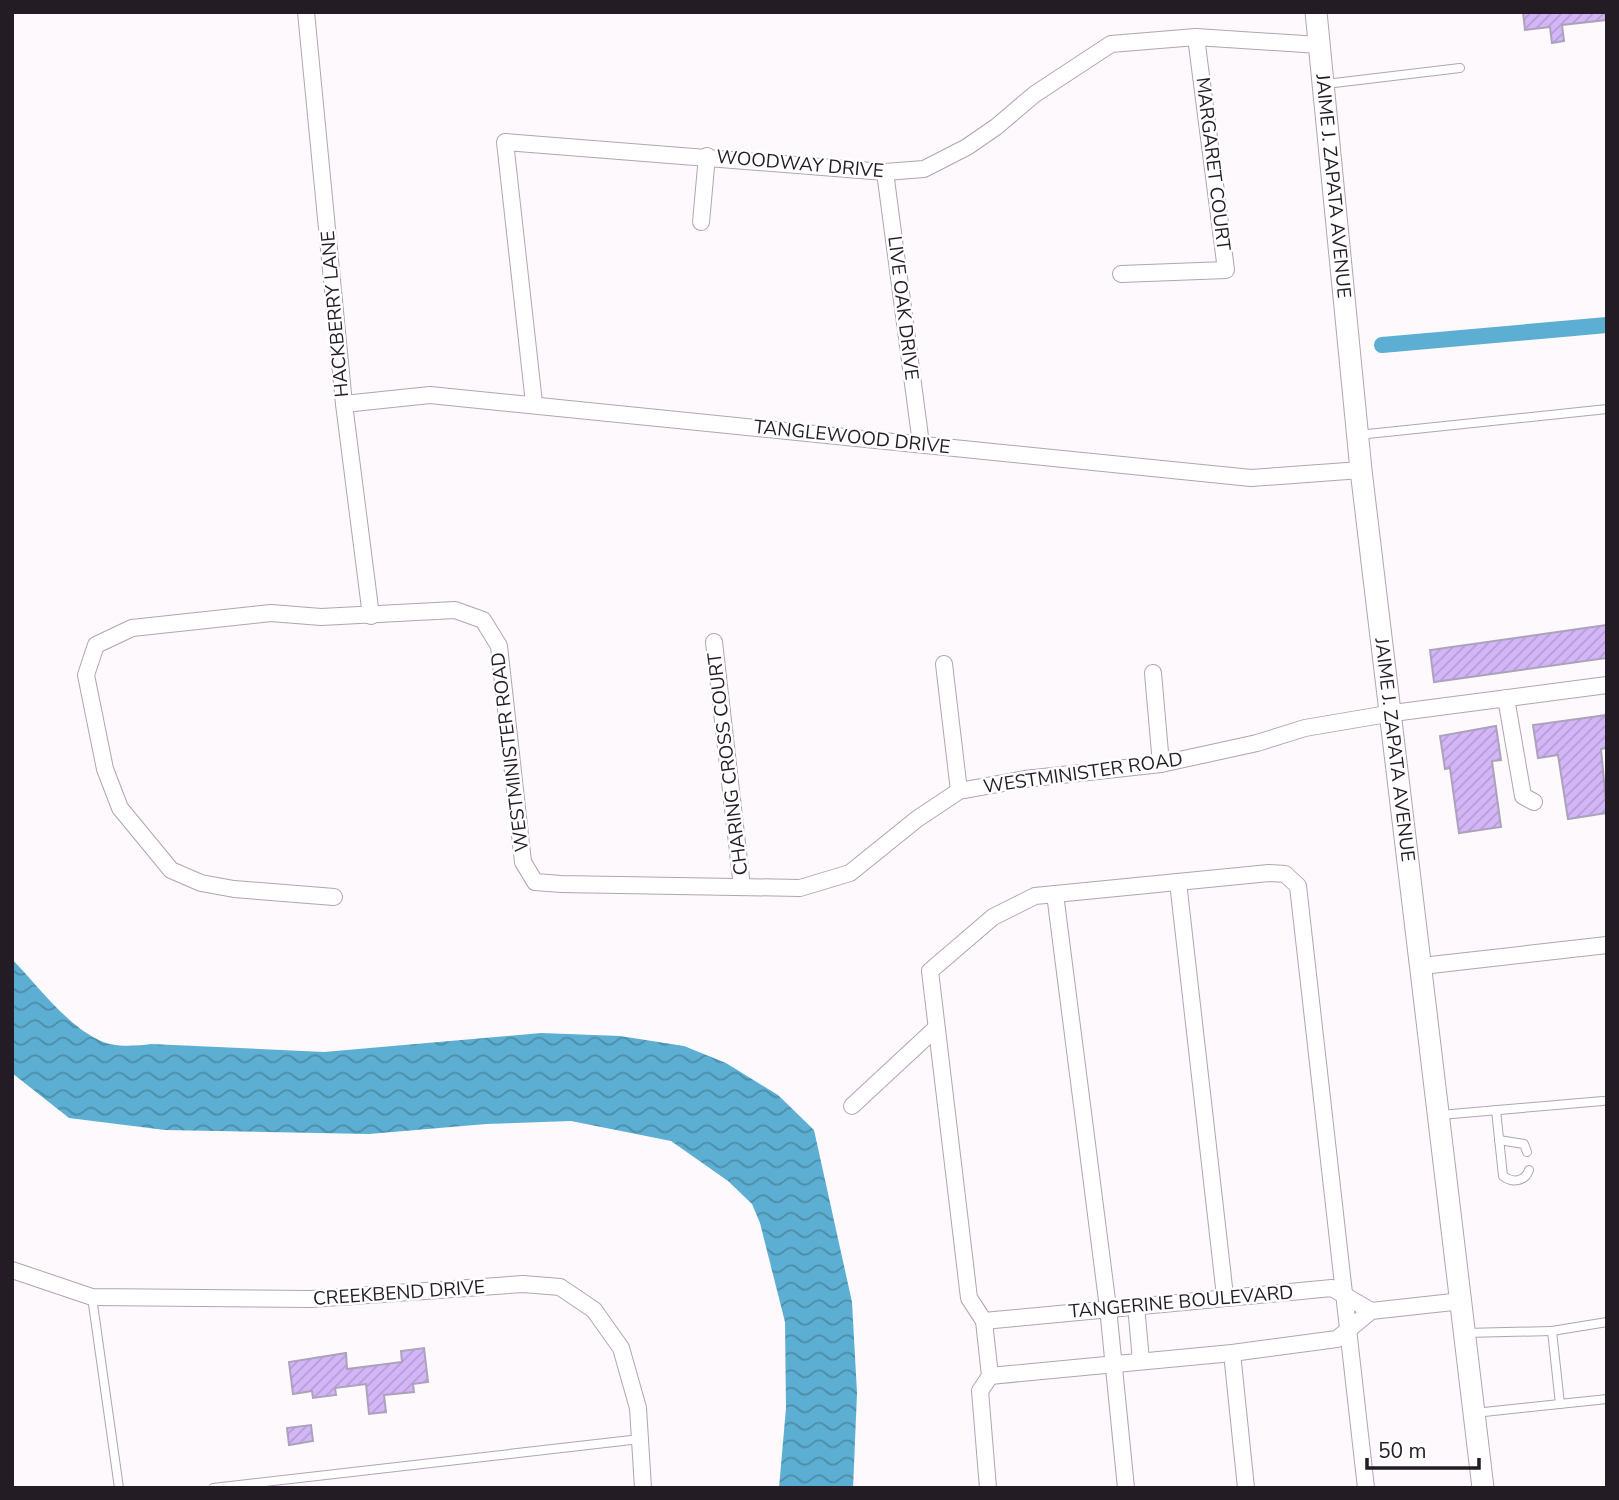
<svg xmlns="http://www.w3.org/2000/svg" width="1619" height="1500" font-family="'Nunito Sans',sans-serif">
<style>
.water{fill:url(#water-waves)}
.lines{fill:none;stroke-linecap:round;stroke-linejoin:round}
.canal{stroke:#5caed2;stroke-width:16}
.building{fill:url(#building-hatch);stroke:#aca2ba;stroke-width:2}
.service-casing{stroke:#b4a2b6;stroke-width:10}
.minor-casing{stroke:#b4a2b6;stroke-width:18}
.tertiary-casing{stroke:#b4a2b6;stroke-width:23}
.service{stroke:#fff;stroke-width:8}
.minor{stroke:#fff;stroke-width:16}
.tertiary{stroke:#fff;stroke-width:21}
.labels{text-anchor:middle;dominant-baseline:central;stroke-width:5;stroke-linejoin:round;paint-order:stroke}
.street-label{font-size:19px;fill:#231c24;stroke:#fff}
</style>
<defs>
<pattern id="water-waves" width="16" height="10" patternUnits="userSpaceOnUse" patternTransform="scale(1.75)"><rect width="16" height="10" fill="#5caed2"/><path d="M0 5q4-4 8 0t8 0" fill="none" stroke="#4c8daa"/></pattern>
<pattern id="building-hatch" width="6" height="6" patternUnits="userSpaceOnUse" patternTransform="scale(1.75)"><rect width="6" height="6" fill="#d3b6f8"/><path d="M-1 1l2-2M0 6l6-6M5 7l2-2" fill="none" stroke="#b59cd4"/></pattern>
</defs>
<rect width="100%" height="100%" fill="#fdf9fd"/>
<path class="water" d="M12,959C36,984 66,1024 97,1039C112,1048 135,1046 151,1044L324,1052L541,1033L620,1036L684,1046L726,1063L778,1095L814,1130L852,1302L857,1393L853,1488H779L786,1408L785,1322L760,1223L752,1204L728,1181L671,1141L571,1121L486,1124L369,1134L165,1130L69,1118L12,1073Z"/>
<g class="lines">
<polyline class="canal" points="1382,345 1607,325"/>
</g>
<g class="building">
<polygon points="1523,12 1605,12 1606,20 1562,25 1564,41 1552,43 1550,27 1525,30"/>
<polygon points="1607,625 1607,658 1434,682 1430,650"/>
<polygon points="1607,715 1607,748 1601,749 1607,813 1568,819 1558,755 1538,758 1533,725"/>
<polygon points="1496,726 1501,760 1492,761 1501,827 1459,833 1450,768 1445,769 1440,736"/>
<polygon points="424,1348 428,1382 413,1384 414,1392 384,1395 386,1412 369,1414 366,1384 335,1388 336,1395 313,1398 312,1391 293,1394 289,1362 346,1353 347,1369 402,1362 401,1351"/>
<polygon points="311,1425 313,1441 289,1445 287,1428"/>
</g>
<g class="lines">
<defs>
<g id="service">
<polyline points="1326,84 1460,68"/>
<polyline points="1358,435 1607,409"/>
<path d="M1496,1110L1503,1176C1512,1183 1525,1182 1529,1170"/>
<polyline points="1440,1115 1603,1101"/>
<polyline points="1499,1140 1524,1144 1527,1152"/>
<polyline points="92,1297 119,1488"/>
<polyline points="1465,1333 1552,1331"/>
<polyline points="1560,1404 1552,1331 1607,1322"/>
<polyline points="1475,1413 1607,1399"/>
<polyline points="213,1488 640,1439"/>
</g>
<g id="minor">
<polyline points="306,12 344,404 371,616"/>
<polyline points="885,172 921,444"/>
<polyline points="701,222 707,156"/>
<polyline points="1121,274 1226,270 1196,37"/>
<polyline points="534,403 505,142 885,172 924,169 967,147 996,127 1035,94 1111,44 1196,37 1319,45"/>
<polyline points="344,404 430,395 1251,478 1361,470"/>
<polyline points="714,642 742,887"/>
<polyline points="944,664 959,791"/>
<polyline points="1153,673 1161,764"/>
<polyline points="1506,698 1523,796 1534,802"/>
<polyline points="1178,882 1225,1296"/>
<polyline points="1055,894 1108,1308 1126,1488"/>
<polyline points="334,897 234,889 201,883 171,870 120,808 105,769 86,675 96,645 132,628 271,613 321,617 455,610 483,620 499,646 523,862 535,882 561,884 800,888 850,873 917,819 959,791 1025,779 1161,764 1257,743 1305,728 1393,713 1607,685"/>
<polyline points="1422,966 1607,945"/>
<polyline points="852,1106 936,1028"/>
<polyline points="12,1270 92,1297 311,1299 523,1284 560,1287 594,1310 621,1348 638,1408 643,1488"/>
<polyline points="1136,1305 1141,1361"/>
<polyline points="984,1321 1332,1288 1371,1311"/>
<polyline points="1232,1353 1246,1488"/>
<polyline points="990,1376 1232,1353 1337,1339 1371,1311 1462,1301"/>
<polyline points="988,1488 980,1391 990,1376 984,1321 969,1298 930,971 993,917 1035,896 1269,873 1285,874 1298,886 1366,1488"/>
</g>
<g id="tertiary">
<path id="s1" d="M1316,12L1361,470L1483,1488"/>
</g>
</defs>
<use href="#service" class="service-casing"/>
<use href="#minor" class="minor-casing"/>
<use href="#tertiary" class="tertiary-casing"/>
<use href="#service" class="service"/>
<use href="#minor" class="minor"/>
<use href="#tertiary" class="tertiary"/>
</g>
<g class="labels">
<g class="street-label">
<text transform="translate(800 164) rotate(5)">WOODWAY DRIVE</text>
<text transform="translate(1213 164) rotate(83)">MARGARET COURT</text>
<text stroke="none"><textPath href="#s1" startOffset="175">JAIME J. ZAPATA AVENUE</textPath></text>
<text transform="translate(903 308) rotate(83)">LIVE OAK DRIVE</text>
<text transform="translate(335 314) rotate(-95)">HACKBERRY LANE</text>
<text transform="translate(852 437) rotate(6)">TANGLEWOOD DRIVE</text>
<text stroke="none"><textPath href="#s1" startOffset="742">JAIME J. ZAPATA AVENUE</textPath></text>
<text transform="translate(510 752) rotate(-97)">WESTMINISTER ROAD</text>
<text transform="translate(728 764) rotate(-97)">CHARING CROSS COURT</text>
<text transform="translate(1083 773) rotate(-8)">WESTMINISTER ROAD</text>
<text transform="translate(399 1293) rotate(-4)">CREEKBEND DRIVE</text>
<text transform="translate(1181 1302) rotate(-5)">TANGERINE BOULEVARD</text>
</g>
</g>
<rect width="1619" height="1500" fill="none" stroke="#231c24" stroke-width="28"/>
<path d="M1367 1458v10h112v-10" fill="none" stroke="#231c24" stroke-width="3.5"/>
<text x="1378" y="1458" font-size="21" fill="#231c24" stroke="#ffffff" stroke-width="5" paint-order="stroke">50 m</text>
</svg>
